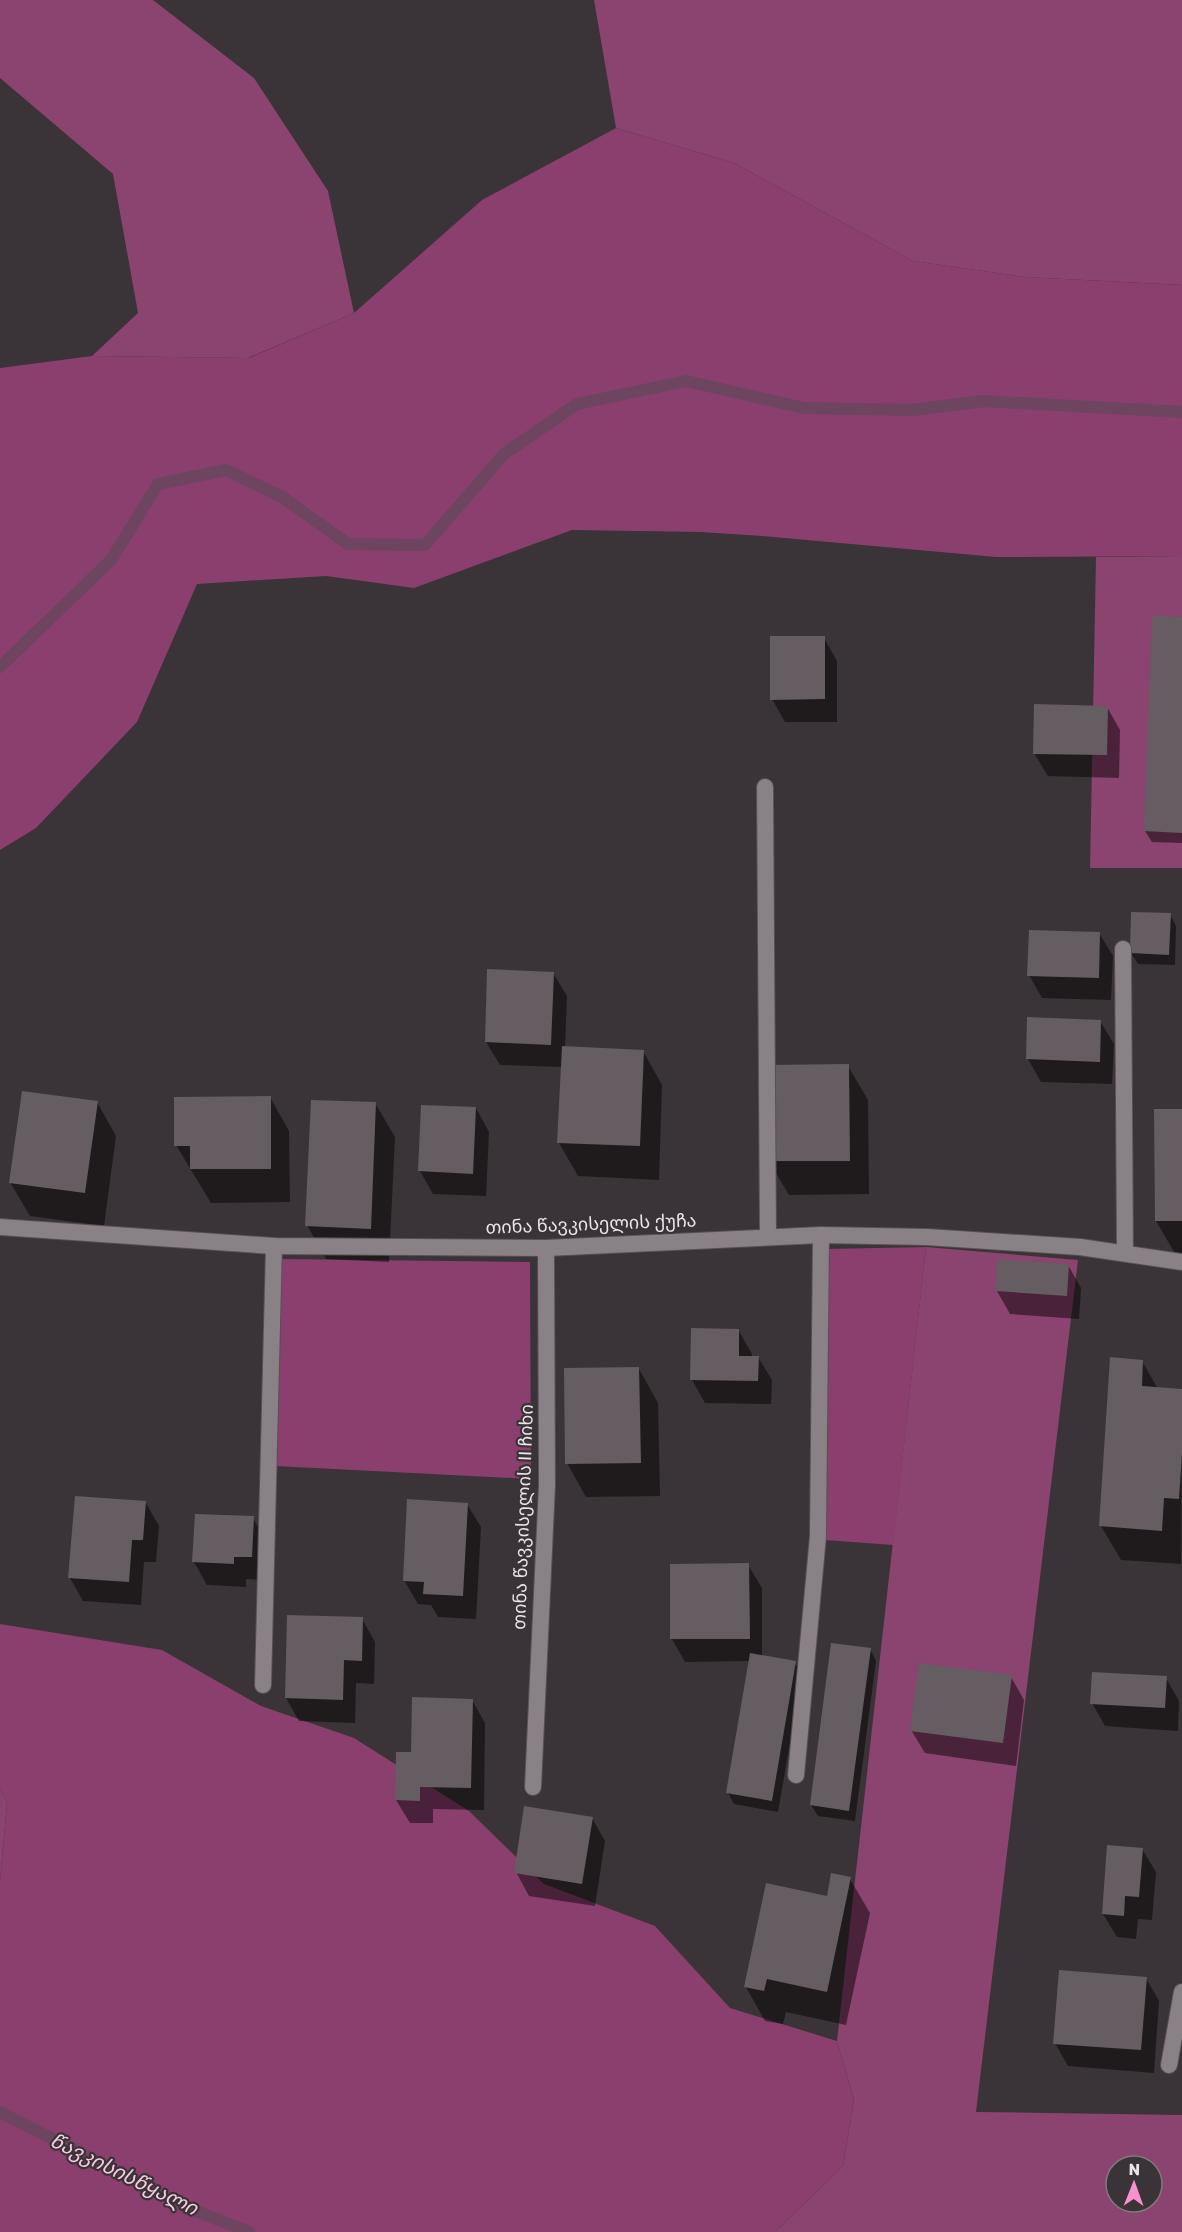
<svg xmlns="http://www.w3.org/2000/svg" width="1182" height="2232" font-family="Rubik,'Noto Sans Georgian',sans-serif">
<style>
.green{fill:#8b436f;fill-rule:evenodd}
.forest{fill:#8b3f6e}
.shadow{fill:#0007}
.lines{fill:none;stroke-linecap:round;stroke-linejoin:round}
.stream{stroke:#6d4560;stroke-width:12}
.building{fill:#655d61}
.service-casing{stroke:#555053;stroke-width:18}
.minor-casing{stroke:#555053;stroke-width:18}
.service{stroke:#8a8186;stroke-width:16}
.minor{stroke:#8a8186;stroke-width:16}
.labels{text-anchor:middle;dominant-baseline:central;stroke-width:4.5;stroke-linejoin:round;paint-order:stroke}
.street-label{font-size:18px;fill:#eae5e8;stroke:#3a3337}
.water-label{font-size:20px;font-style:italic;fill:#f8cbe3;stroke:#3a3337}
</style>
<rect width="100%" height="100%" fill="#3a3337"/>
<g class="green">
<polygon points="0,0 153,0 254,78 328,191 354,313 248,358 92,356 138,313 113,174 0,78"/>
<polygon points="594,0 1182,0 1182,285 1025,277 913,261 734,163 616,128"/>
<polygon points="1182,556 1182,868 1090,868 1096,557"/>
<path d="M926,1247L1078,1260L976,2112L1182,2115V2232H775L843,2166L854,2100L837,2041ZM1116,2166H1152V2202H1116Z"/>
<polygon points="0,1788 7,1803 0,1881"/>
</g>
<g class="forest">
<polygon points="616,128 734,163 913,261 1025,277 1182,285 1182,556 996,557 762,536 701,532 572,530 414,588 326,576 197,584 137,722 36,828 0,850 0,368 92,356 249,358 354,313 482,200"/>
<polygon points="926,1247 893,1545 825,1540 827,1249"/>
<polygon points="281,1259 530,1262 531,1479 275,1466"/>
<polygon points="0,1624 162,1650 261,1706 354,1738 469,1811 544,1884 655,1926 730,2008 837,2041 854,2100 843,2166 775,2232 0,2232 0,1881 7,1803 0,1788"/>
</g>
<g class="shadow">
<polygon points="1182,619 1182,843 1152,842 1145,831"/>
<polygon points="824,638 837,661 837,722 785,722 772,699"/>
<polygon points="1107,707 1120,730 1119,778 1048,776 1034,753"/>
<polygon points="1170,914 1176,926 1175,965 1138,964 1131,953"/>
<polygon points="1099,933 1113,956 1111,1000 1042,998 1029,975"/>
<polygon points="489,971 553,973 567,996 565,1048 643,1051 662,1085 659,1180 578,1176 559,1143 562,1067 500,1065 486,1042"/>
<polygon points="1100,1021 1114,1044 1112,1084 1041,1082 1028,1059"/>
<polygon points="848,1066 868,1100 869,1194 789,1195 769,1161"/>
<polygon points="270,1097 289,1131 290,1202 211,1203 176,1145"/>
<polygon points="97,1102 116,1136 104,1226 30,1216 10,1182"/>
<polygon points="375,1103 395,1137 389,1262 326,1259 307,1225"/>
<polygon points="476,1108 489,1132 486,1196 433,1194 420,1171"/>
<polygon points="1182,1110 1182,1255 1176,1255 1156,1221"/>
<polygon points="998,1261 1068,1265 1081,1288 1079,1319 1010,1314 997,1291"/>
<polygon points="739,1331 752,1354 752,1357 758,1357 772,1380 771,1404 705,1403 692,1380"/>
<polygon points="1142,1361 1158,1389 1182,1390 1181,1564 1121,1560 1101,1526"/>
<polygon points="639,1369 658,1403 660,1496 586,1497 567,1463"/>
<polygon points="146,1503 159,1526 156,1562 144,1562 141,1605 83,1601 70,1578"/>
<polygon points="467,1504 481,1527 476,1619 438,1617 431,1605 418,1604 404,1580"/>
<polygon points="253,1518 266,1541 265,1580 246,1579 246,1587 207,1585 194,1562"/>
<polygon points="748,1565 762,1588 762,1657 795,1663 802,1674 778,1812 734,1804 728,1793 750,1661 685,1662 672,1639"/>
<polygon points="288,1617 362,1619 375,1642 374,1684 356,1683 355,1723 299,1721 286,1698"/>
<polygon points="870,1649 876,1661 855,1821 818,1816 811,1805"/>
<polygon points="1011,1677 1024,1700 1016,1766 925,1753 911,1730"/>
<polygon points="1166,1678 1179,1701 1178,1731 1105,1726 1092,1703"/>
<polygon points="472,1700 485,1723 484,1810 433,1809 433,1823 410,1823 396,1800 413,1753"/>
<polygon points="592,1818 605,1841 595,1906 529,1896 516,1872"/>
<polygon points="1142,1849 1156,1872 1152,1920 1138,1919 1136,1939 1117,1937 1103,1914"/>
<polygon points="850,1879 870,1913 846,2025 786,2012 783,2024 765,2021 746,1987 828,1897"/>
<polygon points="1146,1978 1159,2001 1154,2073 1068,2066 1055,2043"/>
</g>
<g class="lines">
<g class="stream">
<polyline points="0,667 111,560 158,484 226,470 282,497 348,544 425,545 504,454 577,404 686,381 804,408 912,410 984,401 1182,412"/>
<polyline points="0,2112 186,2207 249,2232"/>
</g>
</g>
<g class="building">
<polygon points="1152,616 1182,617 1182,833 1144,831"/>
<polygon points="770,636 825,636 825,699 770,700"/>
<polygon points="1034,704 1108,706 1107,755 1033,754"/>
<polygon points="1131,912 1171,913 1169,955 1130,953"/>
<polygon points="1029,930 1100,932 1099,978 1027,976"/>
<polygon points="487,969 554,972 551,1045 485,1042"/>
<polygon points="1027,1017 1101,1020 1100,1062 1026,1059"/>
<polygon points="562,1046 644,1050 640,1146 557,1143"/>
<polygon points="849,1064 850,1161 768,1161 767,1065"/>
<polygon points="22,1091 98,1101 85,1193 9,1183"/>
<polygon points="271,1096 271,1169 190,1169 190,1146 174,1146 174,1097"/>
<polygon points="311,1100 376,1102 371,1229 305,1226"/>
<polygon points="421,1105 476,1107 473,1174 418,1171"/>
<polygon points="1154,1109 1182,1109 1182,1221 1155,1221"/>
<polygon points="997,1259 1069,1264 1067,1296 996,1291"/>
<polygon points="691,1328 739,1329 739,1356 759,1356 758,1381 690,1380"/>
<polygon points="1110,1357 1143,1360 1142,1386 1182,1389 1182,1453 1179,1499 1164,1498 1162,1531 1099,1526"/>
<polygon points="639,1367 641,1463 565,1464 564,1368"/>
<polygon points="75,1496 146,1501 143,1540 132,1540 129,1582 68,1578"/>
<polygon points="407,1499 468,1503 463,1596 423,1594 424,1582 403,1581"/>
<polygon points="195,1514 254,1516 252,1557 234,1557 234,1564 192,1562"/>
<polygon points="749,1563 750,1639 670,1639 670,1564"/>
<polygon points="287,1615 363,1617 362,1661 344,1660 343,1700 285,1698"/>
<polygon points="831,1643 871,1648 849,1811 810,1805"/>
<polygon points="750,1653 796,1661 772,1801 726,1793"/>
<polygon points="919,1663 1012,1675 1003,1743 910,1731"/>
<polygon points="1092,1672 1167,1676 1165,1708 1090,1704"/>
<polygon points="412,1697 473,1699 471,1788 420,1787 420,1801 395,1800 396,1752 411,1752"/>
<polygon points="524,1806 593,1817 582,1884 514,1873"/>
<polygon points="1107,1845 1143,1848 1139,1897 1125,1896 1124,1916 1102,1914"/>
<polygon points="831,1873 851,1877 827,1992 767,1979 764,1991 744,1987 766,1883 827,1896"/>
<polygon points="1059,1970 1147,1977 1141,2050 1053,2044"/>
</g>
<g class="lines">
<defs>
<polyline id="service" points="1123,949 1125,1253"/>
<g id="minor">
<polyline points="765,787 768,1237"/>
<polyline points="0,1227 274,1246 546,1248 821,1235 927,1237 1080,1247 1182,1262"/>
<polyline points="263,1685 274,1246"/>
<polyline points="796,1775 818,1536 821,1235"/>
<polyline points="533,1787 547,1485 546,1248"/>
<polyline points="1169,2065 1182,1992"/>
</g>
</defs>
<use href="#service" class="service-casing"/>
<use href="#minor" class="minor-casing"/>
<use href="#service" class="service"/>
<use href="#minor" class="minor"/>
</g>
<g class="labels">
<g class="street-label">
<text transform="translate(591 1224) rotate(-2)">თინა წავკისელის ქუჩა</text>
<text transform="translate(523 1517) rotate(-88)">თინა წავკისელის II ჩიხი</text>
</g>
<g class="water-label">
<text transform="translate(124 2174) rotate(26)">წავკისისწყალი</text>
</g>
</g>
<g transform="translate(1134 2184) rotate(1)"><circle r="28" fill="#3a3337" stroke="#807a7e" stroke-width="1.5"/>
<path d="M0-4.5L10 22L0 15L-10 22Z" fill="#f790cd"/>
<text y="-9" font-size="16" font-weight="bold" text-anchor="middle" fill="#eae5e8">N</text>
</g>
</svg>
